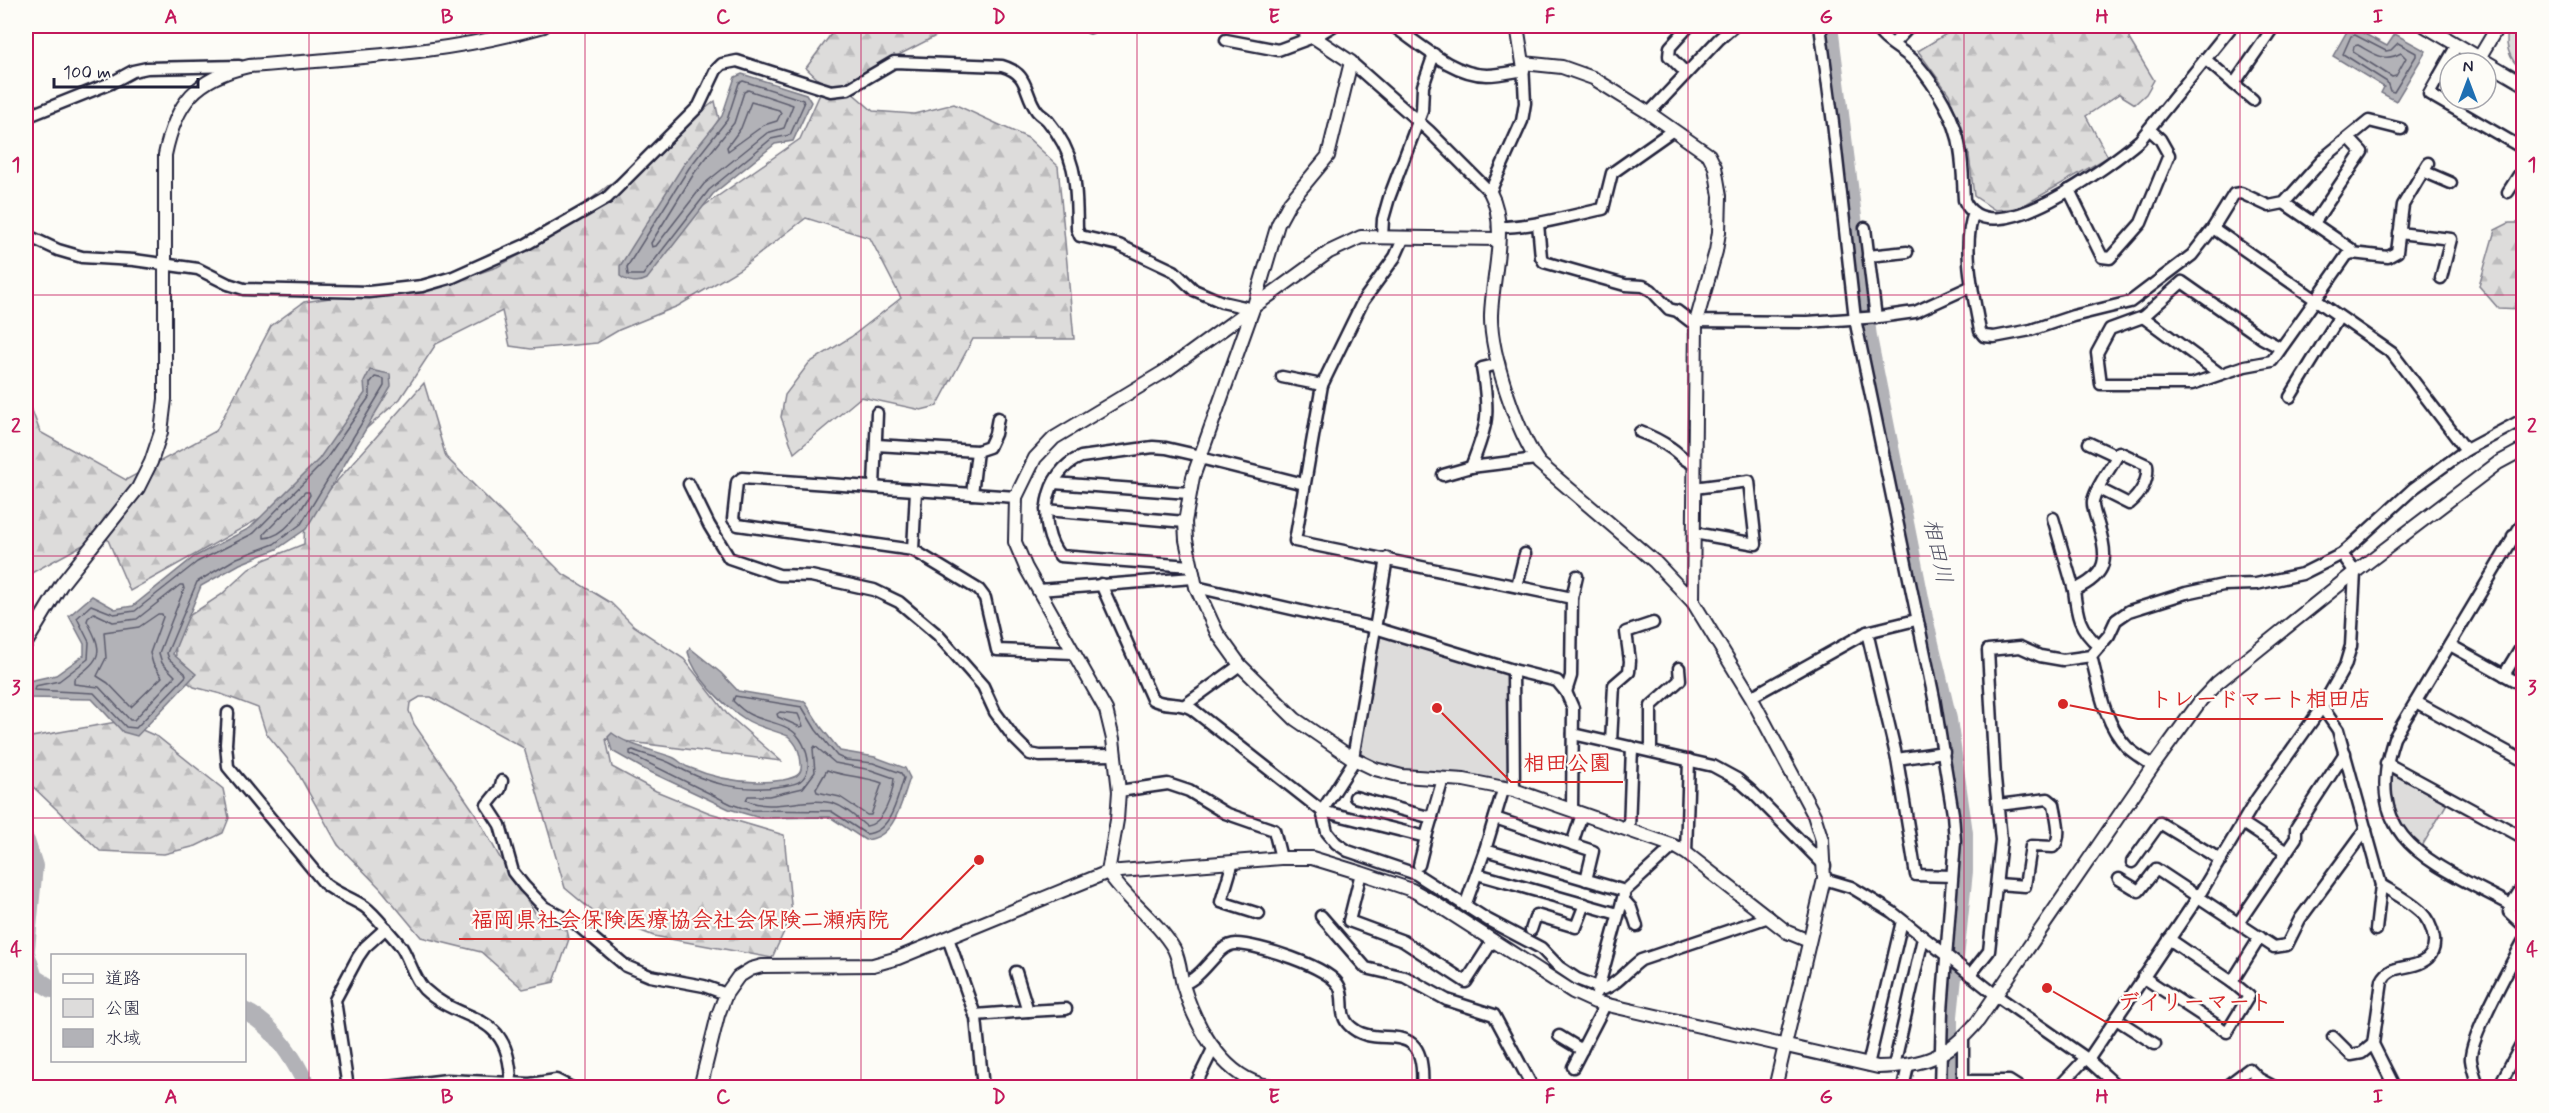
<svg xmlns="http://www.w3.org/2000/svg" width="2549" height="1113" font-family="Mynerve,'Klee One',sans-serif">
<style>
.forest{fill:url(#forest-firs);stroke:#807f8b;stroke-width:1.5}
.green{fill:#dddcdb;stroke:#807f8b;stroke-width:1.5}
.water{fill:#b2b2b7;stroke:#787885;stroke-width:1.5}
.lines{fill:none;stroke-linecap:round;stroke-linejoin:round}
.shore{stroke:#5c5c6d;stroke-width:1.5}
.river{stroke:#b2b2b7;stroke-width:18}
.minor-casing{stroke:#22223b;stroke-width:15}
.tertiary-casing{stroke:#22223b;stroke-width:16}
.minor{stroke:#fdfcf7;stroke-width:10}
.tertiary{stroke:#fdfcf7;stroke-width:12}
.grid{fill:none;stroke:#c2185b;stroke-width:1.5;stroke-opacity:0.55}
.labels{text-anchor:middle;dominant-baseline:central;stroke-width:4.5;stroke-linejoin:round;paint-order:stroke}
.water-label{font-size:22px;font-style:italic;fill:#545466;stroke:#fdfcf7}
.leader{fill:none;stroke:#d62828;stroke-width:2}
.callout-dot{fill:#d62828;stroke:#fdfcf7;stroke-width:2}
.callout-label{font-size:22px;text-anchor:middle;font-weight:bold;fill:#d62828;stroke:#fdfcf7;stroke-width:4.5;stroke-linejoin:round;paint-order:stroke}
.neatline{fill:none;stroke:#c2185b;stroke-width:2}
.grid-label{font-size:20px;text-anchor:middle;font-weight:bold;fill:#c2185b}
</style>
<defs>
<pattern id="forest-firs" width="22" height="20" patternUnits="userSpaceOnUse" patternTransform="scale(1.5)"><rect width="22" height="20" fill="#dddcdb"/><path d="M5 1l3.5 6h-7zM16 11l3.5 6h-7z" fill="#bdbcbd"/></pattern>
</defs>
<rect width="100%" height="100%" fill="#fdfcf7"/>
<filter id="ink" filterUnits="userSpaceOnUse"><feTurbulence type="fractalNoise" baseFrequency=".0167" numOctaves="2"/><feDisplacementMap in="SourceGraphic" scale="12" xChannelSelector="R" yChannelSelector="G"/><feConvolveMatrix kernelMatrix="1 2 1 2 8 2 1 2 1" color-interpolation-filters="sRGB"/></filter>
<g filter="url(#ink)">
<g class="forest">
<polygon points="837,26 919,26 936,36 842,84 873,111 914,114 954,104 1028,138 1058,166 1074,339 973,339 937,406 921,410 861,397 794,453 781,417 785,395 809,363 851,337 901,298 870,238 806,218 740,269 678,306 619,330 597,343 531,349 510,346 502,311 436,344 400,399 271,512 130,591 105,533 26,576 26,394 40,432 126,480 216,431 271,326 304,302 471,276 497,267 523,253 715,101 719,119 632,256 800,139 824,85 806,68"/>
<polygon points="1959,26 2130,26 2129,39 2154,80 2146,94 2135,104 2119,94 2086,116 2108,157 2019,208 1995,210 1974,196 1969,155 1949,94 1918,51"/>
<polygon points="2509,223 2523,223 2523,309 2498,308 2479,286 2495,230"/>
<polygon points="424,383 446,457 563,574 611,603 634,626 684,659 727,714 781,761 606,739 612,767 656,791 710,813 784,835 792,914 772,958 654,936 595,913 565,888 524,748 431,697 420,697 410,703 409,711 414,724 475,813 499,856 541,922 567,930 569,939 554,982 523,989 481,952 421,937 380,888 338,845 295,768 266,733 258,708 221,694 194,687 186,681 176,660 175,625 221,595 249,569 264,560 304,544 305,517"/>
<polygon points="122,721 158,737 223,789 229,818 223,833 196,846 164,854 100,851 29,783 26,783 26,738"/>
</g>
<g class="green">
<path d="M2511,26H2523V70C2509,61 2502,41 2511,26Z"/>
<polygon points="1381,634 1509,672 1508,781 1397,770 1361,757 1358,743 1377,637"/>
<path d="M2391,770L2449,800L2421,848C2393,817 2392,811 2391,770Z"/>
</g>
<g class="water">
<polygon points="2350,26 2387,46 2395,34 2426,51 2396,101 2381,93 2384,87 2333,56"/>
<path d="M742,74L806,94L811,102L793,141L775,144L713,194L647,279C638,284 627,282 620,276V266L684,164L722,116L735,77Z"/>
<polygon points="370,370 390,374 391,387 306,529 277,549 240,564 201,586 173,654 196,674 137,736 123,732 92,699 26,698 26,687 29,681 56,675 84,655 84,644 69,616 92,596 115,609 133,606 194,557 250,528 319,459 365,393 364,382"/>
<path d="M690,648L721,673L738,691L805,702L821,727L840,751L875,757L905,768L910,778C901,802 896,838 865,840L830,817L760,818L729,809L644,769L612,751L608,737L612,733C629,746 653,750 672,757C678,759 682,765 688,767C718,780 750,785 783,780C793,778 803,776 801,764C800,752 797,744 788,736C774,730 757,727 745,719C723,705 694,677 688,652Z"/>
</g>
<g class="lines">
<g class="shore">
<polygon points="2355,35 2386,51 2391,50 2398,43 2416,53 2416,56 2394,92 2390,91 2387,82 2343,54 2351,36"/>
<path d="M2358,45C2373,53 2384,63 2401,53L2406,58L2396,76L2392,77L2353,52L2354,46Z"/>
<polygon points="743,81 803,100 804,104 790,135 771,139 709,190 643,275 628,275 627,267 689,168 727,120 739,83"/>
<polygon points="748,90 793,105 784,128 767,133 704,184 656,246 652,247 651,243 695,172 734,123 744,92"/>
<polygon points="751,102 779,110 781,113 777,121 764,125 728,151 727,147 741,128"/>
<polygon points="375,377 384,379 384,386 301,524 274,544 237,558 197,582 167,653 169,659 185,673 186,676 136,728 126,727 94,693 34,690 35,686 59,681 88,659 89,642 77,618 91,605 114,614 135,611 197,562 254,533 324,462 370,396 370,383"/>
<path d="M305,492H309L310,495C300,512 285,537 264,538V534Z"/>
<path d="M180,585H183L184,589L159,653L162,663L175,676L134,720H130L99,687L74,684V679C102,658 104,653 87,621L88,618L94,613L113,622L137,619Z"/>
<polygon points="158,614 162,614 163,617 150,653 153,664 162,677 131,707 108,683 97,676 106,658 104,632 139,627"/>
<path d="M735,696L802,707L816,730L837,756L846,760L873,763L901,773L904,778C897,798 892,832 866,834L831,811L749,810L731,804L630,754V751L633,750C645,755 661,758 672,764C707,784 742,793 783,786C793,784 801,784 806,774C812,763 805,744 797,735C786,723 765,722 751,715C744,712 738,706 733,701Z"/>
<polygon points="780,712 798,714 803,726 800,727 778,717 777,714"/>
<path d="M815,746L835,763L871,770L894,778C893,794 884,824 866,826C856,818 847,808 835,804C807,795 773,813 746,800L748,796H769L803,788L815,772L813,749Z"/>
<path d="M827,770C845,777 864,776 882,783L871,815H867L840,797L817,792L816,789Z"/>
</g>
<g class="river">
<polyline points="1829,26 1868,337 1924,618 1948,719 1964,833 1964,871 1949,1016 1949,1088"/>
<polyline points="26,841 34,866 26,949"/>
<polyline points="26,953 34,978 52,989"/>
<path d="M244,1011C273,1024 295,1060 308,1088"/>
</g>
<defs>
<g id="minor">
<polyline points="1089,26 1090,27"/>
<path d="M1393,26C1420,44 1453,75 1487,75C1499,75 1512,72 1524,70"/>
<polyline points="1820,26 1833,123 1855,319 1934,698 1953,814 1955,841 1942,1011 1940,1088"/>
<path d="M1876,26C1882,42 1905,50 1916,63C1936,86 1956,119 1960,149C1963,166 1963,183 1964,200C1989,258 2113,163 2140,140L2232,26"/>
<polyline points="1226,40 1278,50 1316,36 1333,26"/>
<polyline points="1893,44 1910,26"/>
<polyline points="2457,45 2429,94 2524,149"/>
<polyline points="2205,59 2253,100"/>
<polyline points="1351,62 1429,131 1490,192 1522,121 1525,103 1523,63"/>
<polyline points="1686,73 1669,56 1670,47 1689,26"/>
<polyline points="2234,84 2274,26"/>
<polyline points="1649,113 1719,39 1734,26"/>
<polyline points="26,117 111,83 133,71 147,68 239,66"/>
<polyline points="2423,171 2451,183"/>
<polyline points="2069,190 2102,257 2110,258 2141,223 2169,155 2160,139 2149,129"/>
<polyline points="2508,192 2524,167"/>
<polyline points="2284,203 2351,249 2352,253"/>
<path d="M1974,213C1961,246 1974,297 1980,331L1984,336L1994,337L2031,330L2073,316L2130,302L2192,255L2213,228L2234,194L2241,193L2269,206L2284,203L2326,156L2369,121L2401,129"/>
<polyline points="2314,223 2362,152 2349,138"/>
<polyline points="1538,224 1541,257 1544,262 1625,285 1643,286 1651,290 1669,309 1677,311 1690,321 1808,322 1879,317 1915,312 1972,286"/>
<path d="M1498,227C1534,227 1568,216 1603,209L1612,173L1673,130"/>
<polyline points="1865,228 1876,318"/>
<polyline points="2213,228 2392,353 2466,450"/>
<polyline points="2399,233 2451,239 2441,278"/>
<path d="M26,235L58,250L82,257L134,260L198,269L228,284L244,289L369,292L422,286L453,277L525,245L607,198L699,106L716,70L722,64L737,61L831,91L848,89L894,62L1002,66C1030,74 1023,92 1037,111C1040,115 1045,117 1048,121C1078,157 1076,185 1077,229L1080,236L1119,245L1174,271L1194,290L1222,302L1253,309"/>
<polyline points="1382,237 1383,219 1389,198 1422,111 1423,86 1434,54"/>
<polyline points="1868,256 1907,252"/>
<polyline points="2143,317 2220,374"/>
<path d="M2281,348L2262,338L2182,282L2143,317L2110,329L2097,353L2101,384H2192L2245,366L2272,361C2297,326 2322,291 2347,255L2352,253L2388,257L2397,252L2403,205L2428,163"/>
<polyline points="1282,377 1322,385 1295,541 1572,598 1571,676 1566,692"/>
<polyline points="1322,385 1363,301 1395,257 1404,237"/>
<polyline points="2290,397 2339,317"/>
<path d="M1640,432C1651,436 1661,441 1671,448C1680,454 1684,461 1694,464"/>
<polyline points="2089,443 2117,456"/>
<polyline points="876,445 977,451"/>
<polyline points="1200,458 1304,484"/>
<path d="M1471,467C1488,424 1490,414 1482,368L1499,364"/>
<polyline points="1443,475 1471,467 1536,459"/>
<polyline points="1054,483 1189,493"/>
<polyline points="689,484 709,525 729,558 779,575 811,576 874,590 899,602 938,635 983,686 995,712 1014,738 1030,754 1040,756 1115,755"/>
<polyline points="874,487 877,413"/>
<path d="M2099,489L2129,504C2140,495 2149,481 2147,465L2119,452L2117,456C2110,470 2096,486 2093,501C2092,508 2096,517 2098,524C2109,558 2108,575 2074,590C2077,616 2079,629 2099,646"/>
<polyline points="972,494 977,451 989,447 995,434 998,418"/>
<polyline points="1016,497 742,478 737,482 733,519 738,525 913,550 979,590 985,598 997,650 1074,653"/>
<polyline points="1046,510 1185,522"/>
<polyline points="2053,518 2074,590"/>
<polyline points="1694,533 1756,544 1749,481 1694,488"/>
<polyline points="2513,536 2524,542"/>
<polyline points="913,550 916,490"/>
<path d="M1387,558L1352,764L1322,811L1327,832L1336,843L1348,851L1416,874L1488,920L1541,948L1559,967L1577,979L1603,989C1616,986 1629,968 1641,960L1769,917"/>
<path d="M1190,566L1060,556C1036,527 1044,471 1081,457L1153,447L1166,448L1201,456"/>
<path d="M1101,584L1152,699C1165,707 1179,701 1192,709L1322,811L1426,837L1419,865"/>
<polyline points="1517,586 1525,554"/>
<polyline points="1196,587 1375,628 1513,670 1557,681 1566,692 1573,708 1572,810"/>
<polyline points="1039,590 1193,578"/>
<polyline points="1572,598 1577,576"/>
<polyline points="1867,632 1897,759 1916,875 1952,876"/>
<polyline points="2450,645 2524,686"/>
<polyline points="1513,670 1514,790"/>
<polyline points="2504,675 2524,642"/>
<polyline points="1751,697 1867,632 1916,620"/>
<polyline points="2416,702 2524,761"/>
<polyline points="1185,705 1240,665"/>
<path d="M2322,707L2338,730L2381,885C2394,893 2409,901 2420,911C2433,924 2443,952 2422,962C2407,970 2390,964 2382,981L2373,1044L2395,1088"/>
<path d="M228,713L226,744L228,767L325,884C337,894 352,898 365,907C373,913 381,923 387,930C392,936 398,942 402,948C410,961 413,977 424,989C463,1026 510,1008 511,1084"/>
<polyline points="1573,734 1713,766 1737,779 1752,792 1825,866"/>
<polyline points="1611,742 1614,685 1629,672 1630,661 1626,632 1653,623"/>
<polyline points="1651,751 1651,706 1680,680 1679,668"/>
<polyline points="1897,759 1944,752"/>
<polyline points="2386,763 2524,838"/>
<path d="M2153,766C2145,760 2134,754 2127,747C2104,723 2099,687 2091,656L2109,635L2116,620L2129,611L2186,593L2223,585L2256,584L2302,574L2342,554L2414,488L2466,450L2524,419"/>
<polyline points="502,781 500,789 487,805 500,825 513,872 524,886 544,907 576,924 626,966 650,976 704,986 726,994"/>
<polyline points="1119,791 1168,784 1189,791 1225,813 1274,830 1281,858"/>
<polyline points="1355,797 1432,818"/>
<polyline points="1495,818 1572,844 1582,814"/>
<polyline points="2244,824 2285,851"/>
<polyline points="1629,830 1632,747"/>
<polyline points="1426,837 1443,779"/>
<polyline points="1572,844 1593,851 1586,880"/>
<polyline points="1485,850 1625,891"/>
<polyline points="1686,853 1689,760"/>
<polyline points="1233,862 1221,902 1259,914"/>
<polyline points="2132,862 2160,823 2221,860"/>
<polyline points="1361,873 1349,921 1403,941 1466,982 1493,940"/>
<polyline points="1477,874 1618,914"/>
<polyline points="1824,879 1851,887 1892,912 1997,996 2086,1058 2119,1088"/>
<polyline points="2119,879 2139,891 2156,869 2274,947 2287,945 2300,919 2366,829"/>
<path d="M1997,884L2025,886L2031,846L2053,847C2063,838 2056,817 2054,804L2048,799L1998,805"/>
<polyline points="2524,884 2511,905 2509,912 2524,926"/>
<polyline points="1623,899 1631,908 1637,926"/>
<path d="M2511,905C2436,864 2359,842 2394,738L2524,520"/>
<polyline points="1465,906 1485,850 1504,787"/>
<polyline points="1321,916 1366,968 1405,977 1447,1000 1494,1015 1533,1088"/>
<polyline points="2239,922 2296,838 2296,828 2345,753"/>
<polyline points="1531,930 1536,915 1576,927 1585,904"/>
<polyline points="2376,930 2381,885"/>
<polyline points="948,938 976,1018 983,1088"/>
<polyline points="2169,939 2232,982"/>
<polyline points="1970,975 1989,951 2001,840 1995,778 1988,650 2020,647 2040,656 2063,660 2091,656"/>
<polyline points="2143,977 2227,1032 2249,996 2232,982 2260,937"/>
<path d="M1183,984C1206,976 1217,944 1236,944C1257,944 1330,967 1339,986C1346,999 1338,1014 1349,1025C1377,1054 1427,1010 1422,1088"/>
<polyline points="1597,993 1625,891 1674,846"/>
<polyline points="1028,1011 1066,1009"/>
<polyline points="975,1015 1028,1011 1016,972"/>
<polyline points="2116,1019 2155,1044"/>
<polyline points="1559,1036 1582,1050"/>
<polyline points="2333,1037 2351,1055 2362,1053 2373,1044"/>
<polyline points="1963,1038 1963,1081 2009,1081 2020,1088"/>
<polyline points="2088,1060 2198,897 2256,800 2322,707 2345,666 2351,646 2355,572 2342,554"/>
<polyline points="1868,1065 1902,921"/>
<polyline points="1894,1066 1923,938"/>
<polyline points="1573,1067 1605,1005"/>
<polyline points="348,1088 335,1000 358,957 365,947 386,928"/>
<polyline points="380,1088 447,1080 530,1084 556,1080 572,1088"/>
<polyline points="1194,1088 1214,1047"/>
<polyline points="1903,1088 1908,1066"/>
<polyline points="2058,1088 2086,1058"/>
<polyline points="2224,1088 2249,1069 2259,1079 2276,1088"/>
<path d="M2479,1088C2476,1079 2472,1069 2471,1060C2468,1041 2513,961 2524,940"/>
<polyline points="2498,1088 2524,1040"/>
</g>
<g id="tertiary">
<polyline points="1297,26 1351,62 1328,156 1290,202 1278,224 1253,309 1193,477 1185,522 1186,540 1196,587 1217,633 1240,665 1295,719 1352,758 1375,769 1402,776 1464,780 1514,790 1674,846 1686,853 1787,932 1809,941"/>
<polyline points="1517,26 1523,63 1562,67 1593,78 1649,113 1709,155 1715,167 1720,196 1719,232 1716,251 1696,322 1693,602"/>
<polyline points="2425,26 2524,84"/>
<polyline points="2479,58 2498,26"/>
<path d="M1490,192C1509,227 1492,276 1491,315C1490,353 1517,432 1539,463L1655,562L1693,602L1751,697L1814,815L1822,840L1824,879L1775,1088"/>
<path d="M26,643L61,585L138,488L151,462L161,432L165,399V155C176,102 196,78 249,66C348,58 448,54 544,26"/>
<path d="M700,1088L718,1015L726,994L738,977L751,969L762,966L873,965L898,958L1108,872L1281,858H1312L1361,873L1412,890L1430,900L1573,992L1595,1002L1878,1067C1924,1066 1948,1057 1978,1021L2153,766L2201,700L2217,683L2355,572L2498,463L2524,449"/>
<path d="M1288,1088C1279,1087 1269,1086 1260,1084C1220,1072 1194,1022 1183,985C1180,973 1180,961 1174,949C1157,920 1126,900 1108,872L1117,820L1119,791L1113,739L1106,710L1026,568L1015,542L1016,497L1035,458L1054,438L1167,370L1329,252L1361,237L1498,239"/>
</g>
</defs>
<use href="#minor" class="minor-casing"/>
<use href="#tertiary" class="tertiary-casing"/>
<use href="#minor" class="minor"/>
<use href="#tertiary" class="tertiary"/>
</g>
</g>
<path class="grid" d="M309,26V1088M585,26V1088M861,26V1088M1137,26V1088M1412,26V1088M1688,26V1088M1964,26V1088M2240,26V1088M26,295H2524M26,556H2524M26,818H2524"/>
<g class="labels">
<g class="water-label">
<text transform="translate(1937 551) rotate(78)">相田川</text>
</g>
</g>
<path class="leader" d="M2063 704L2138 719H2383M1437 708L1511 782H1623M979 860L901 939H459M2047 988L2106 1022H2284"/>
<g class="callout-dot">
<circle cx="2063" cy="704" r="6"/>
<circle cx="1437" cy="708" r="6"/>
<circle cx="979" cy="860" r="6"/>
<circle cx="2047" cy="988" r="6"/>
</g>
<g class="callout-label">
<text x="2261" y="706">トレードマート相田店</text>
<text x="1567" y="770">相田公園</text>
<text x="680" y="927">福岡県社会保険医療協会社会保険二瀬病院</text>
<text x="2195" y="1009">デイリーマート</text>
</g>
<rect width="2549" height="1113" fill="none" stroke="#fdfcf7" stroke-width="66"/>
<rect x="51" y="954" width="195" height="108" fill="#fdfcf7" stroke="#a5a5ac" stroke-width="1.5"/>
<rect x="63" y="974" width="30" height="9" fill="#fdfcf7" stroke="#a5a5ac" stroke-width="1.5"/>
<text x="105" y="984" font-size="18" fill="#22223b">道路</text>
<rect x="63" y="999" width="30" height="18" fill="#dddcdb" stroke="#a5a5ac" stroke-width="1.5"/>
<text x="105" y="1014" font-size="18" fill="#22223b">公園</text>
<rect x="63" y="1029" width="30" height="18" fill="#b2b2b7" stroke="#a5a5ac" stroke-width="1.5"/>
<text x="105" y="1044" font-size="18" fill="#22223b">水域</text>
<g transform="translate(2468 81)"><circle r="28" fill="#fdfcf7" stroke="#a5a5ac" stroke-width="1.5"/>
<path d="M0-4.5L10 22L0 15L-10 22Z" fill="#1f6fb2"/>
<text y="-9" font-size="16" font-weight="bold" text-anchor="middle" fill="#22223b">N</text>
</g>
<path d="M54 78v9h144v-9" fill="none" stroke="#22223b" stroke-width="3"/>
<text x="63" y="78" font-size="18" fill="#22223b" stroke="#fdfcf7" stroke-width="4.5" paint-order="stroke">100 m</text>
<rect x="33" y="33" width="2483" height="1047" class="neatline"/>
<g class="grid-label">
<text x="171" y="23">A</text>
<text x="447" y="23">B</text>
<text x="723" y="23">C</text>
<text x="999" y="23">D</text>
<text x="1274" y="23">E</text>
<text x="1550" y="23">F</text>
<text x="1826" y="23">G</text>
<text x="2102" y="23">H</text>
<text x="2378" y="23">I</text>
<text x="16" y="171">1</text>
<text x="2532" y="171">1</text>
<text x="16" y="432">2</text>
<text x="2532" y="432">2</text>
<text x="16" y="694">3</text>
<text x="2532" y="694">3</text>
<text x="16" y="956">4</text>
<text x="2532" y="956">4</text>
<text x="171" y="1103">A</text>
<text x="447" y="1103">B</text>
<text x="723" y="1103">C</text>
<text x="999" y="1103">D</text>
<text x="1274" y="1103">E</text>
<text x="1550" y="1103">F</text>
<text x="1826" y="1103">G</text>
<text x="2102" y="1103">H</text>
<text x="2378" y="1103">I</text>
</g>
</svg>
